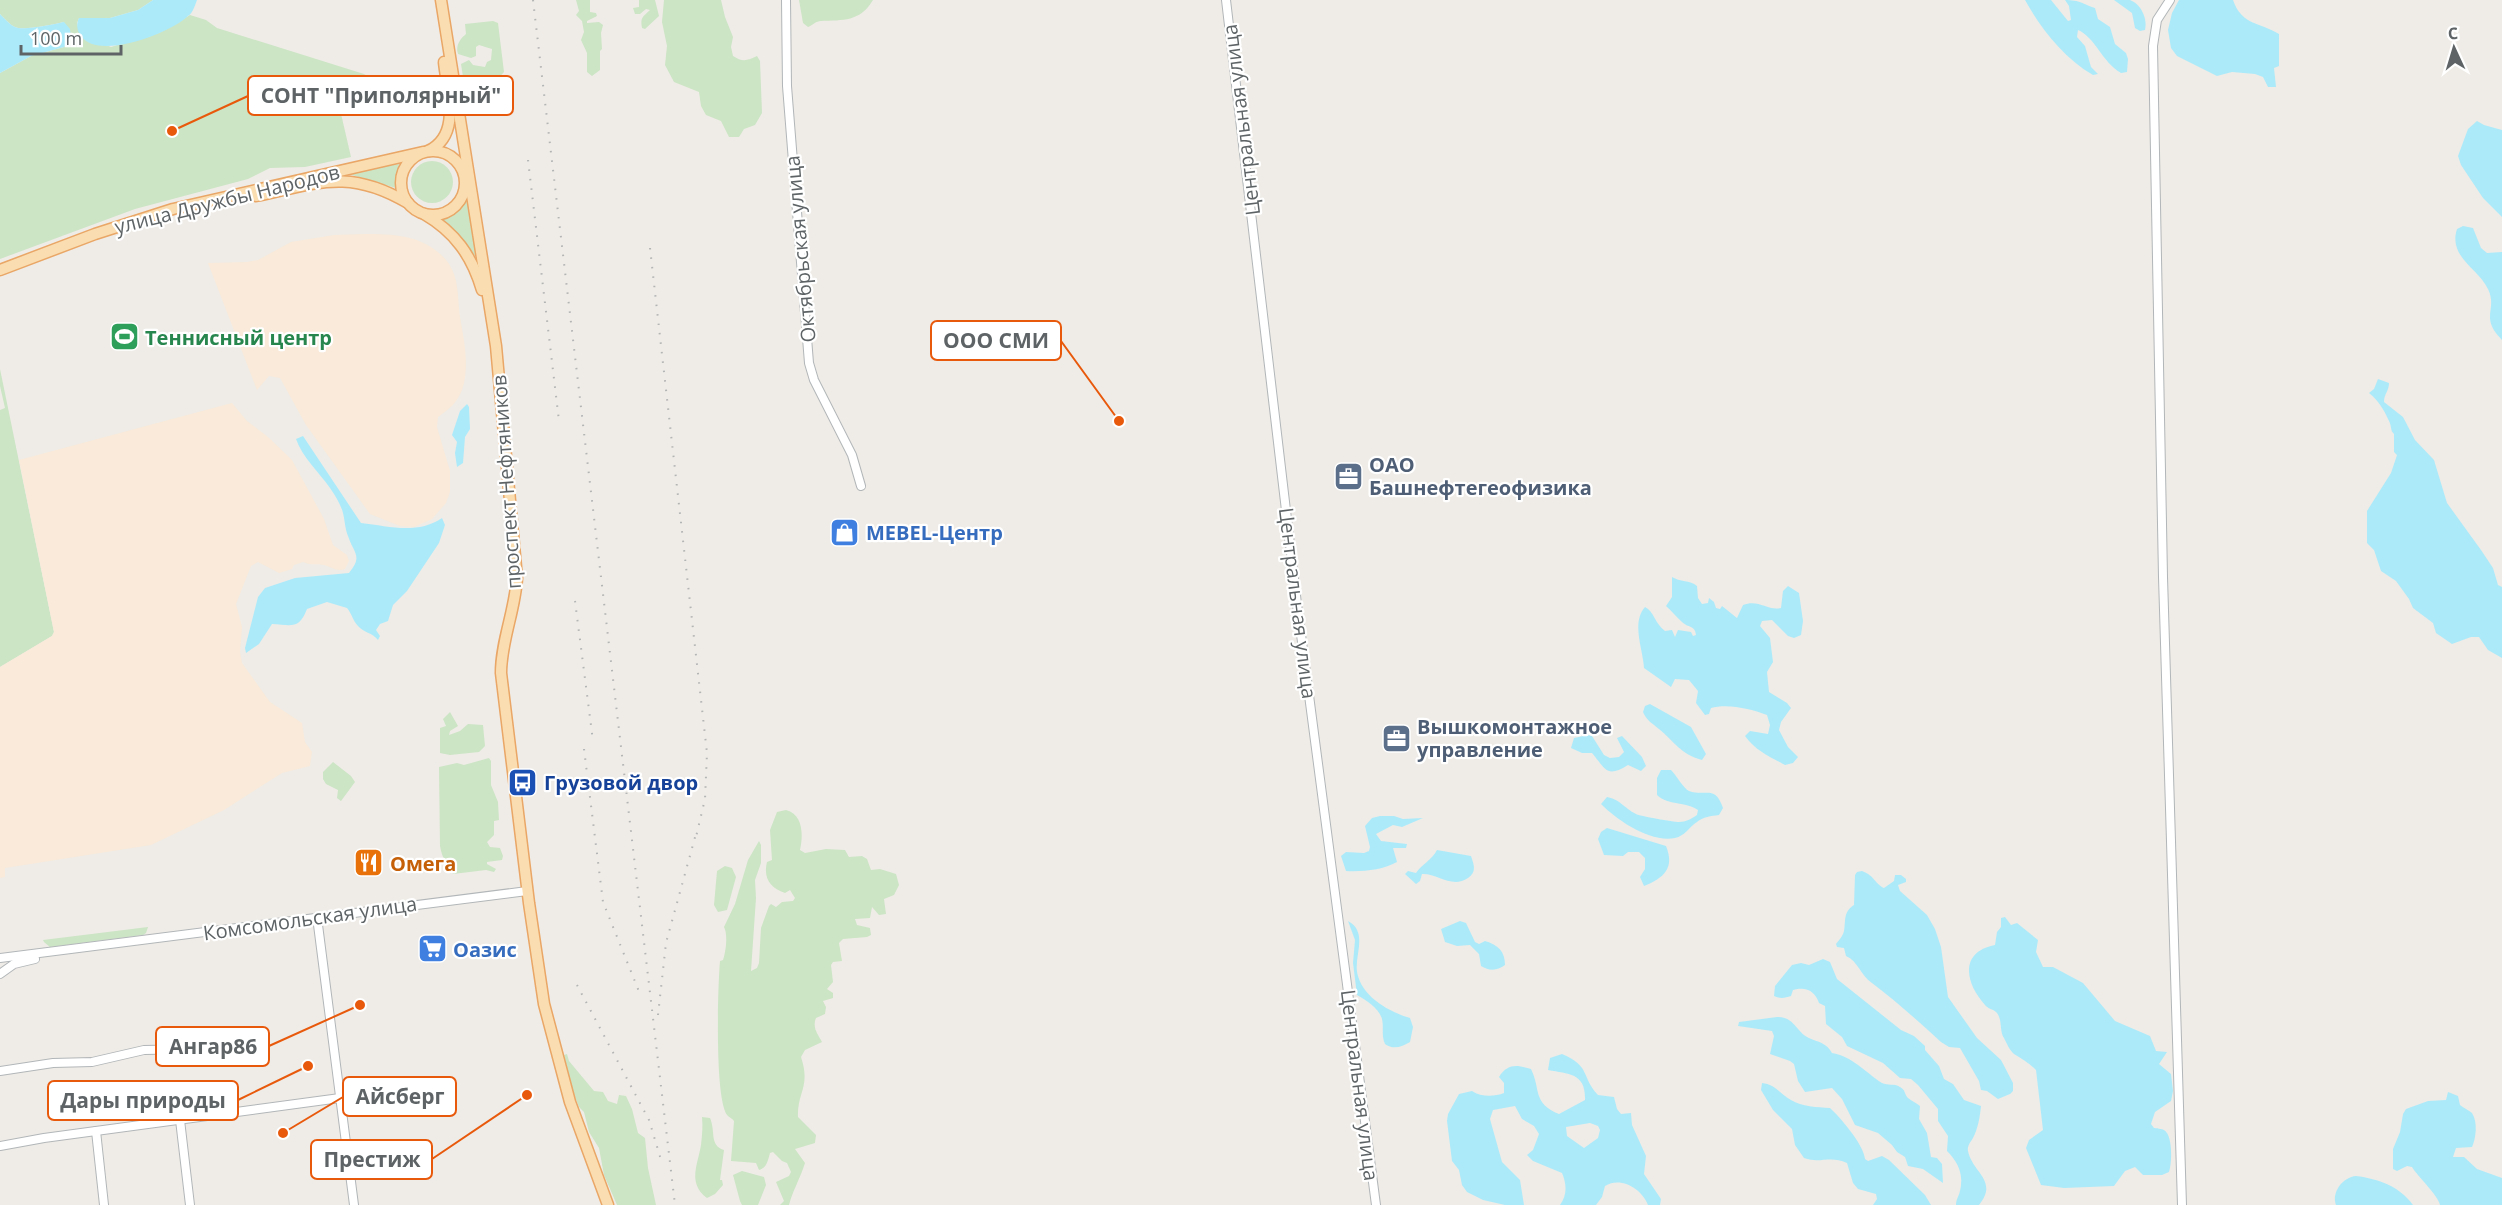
<svg xmlns="http://www.w3.org/2000/svg" width="2502" height="1205" font-family="'Open Sans',sans-serif">
<style>
.green{fill:#cce5c5}
.sand{fill:#f9ead9}
.water{fill:#aceafa;fill-rule:evenodd}
.lines{fill:none;stroke-linecap:round;stroke-linejoin:round}
.minor-casing{stroke:#b2b6b8;stroke-width:10}
.major-casing{stroke:#e9a666;stroke-width:13}
.minor{stroke:#fff;stroke-width:8}
.major{stroke:#fadeb1;stroke-width:10}
.rail{stroke:#b3b4b4;stroke-width:2;stroke-dasharray:1.5 8;stroke-linecap:butt}
.labels{text-anchor:middle;dominant-baseline:central;stroke-width:4.5;stroke-linejoin:round;paint-order:stroke}
.street-label{font-size:20px;fill:#5e6466;stroke:#fff}
.leisure-label{font-size:20px;font-weight:bold;fill:#27864d;stroke:#fff;text-anchor:start}
.service-label{font-size:20px;font-weight:bold;fill:#4e5e75;stroke:#fff;text-anchor:start}
.shop-label{font-size:20px;font-weight:bold;fill:#366cbe;stroke:#fff;text-anchor:start}
.transit-label{font-size:20px;font-weight:bold;fill:#164399;stroke:#fff;text-anchor:start}
.food-label{font-size:20px;font-weight:bold;fill:#c56008;stroke:#fff;text-anchor:start}
.leader{fill:none;stroke:#e8590c;stroke-width:2}
.callout-dot{fill:#e8590c;stroke:#fff;stroke-width:2}
.callout{fill:#fff;stroke:#e8590c;stroke-width:2}
.callout-label{font-size:21px;text-anchor:middle;font-weight:bold;fill:#5e6466}
</style>
<rect width="100%" height="100%" fill="#efece7"/>
<g class="green">
<path d="M0,0H153L138,10L110,18H79L77,23L80,35L111,47L163,31L190,15L206,20L217,28L364,74L391,91L339,105L351,157L305,167L270,168L248,179L135,209L0,259V73L31,56L64,47V22C54,24 23,31 15,27C10,25 4,18 0,14Z"/>
<polygon points="576,0 590,0 590,12 596,13 597,16 587,21 587,23 599,22 603,25 601,33 602,49 600,51 600,70 592,76 587,72 587,53 581,40 584,32 582,21 576,15 579,11"/>
<path d="M639,0H655L659,16L645,29L642,28C640,17 643,17 650,10L646,9L640,14H635L633,8L639,7Z"/>
<path d="M664,0H721L725,17L733,37L731,47L733,56C742,62 747,61 757,56L760,61L762,113L755,125L744,129L739,137H729L721,121L706,115L701,106L699,92L674,82L665,65L667,46L662,22Z"/>
<path d="M799,0H873C860,22 843,20 821,21C816,21 813,25 808,27L803,23Z"/>
<path d="M493,21L498,23L504,72C496,83 485,82 472,84L471,80L463,77L461,64L469,60L473,65L485,67L487,62L491,60L492,49L479,45L476,47V56L471,58L458,54C455,45 461,38 466,34L465,24Z"/>
<circle cx="432" cy="182" r="21"/>
<polygon points="399,164 396,188 352,175 353,172"/>
<polygon points="466,198 478,253 475,256 457,233 442,219 456,211"/>
<polygon points="0,369 54,632 52,636 0,667 0,410 5,408 0,386"/>
<polygon points="450,712 458,726 450,731 449,735 460,731 468,724 483,725 485,746 479,752 450,755 440,753 440,728 446,726 443,719"/>
<path d="M489,758L491,761V785L498,802L499,820L494,821V835L487,842L490,847L500,848L503,856L502,860L487,862V864L496,869L494,872L486,870L453,874C447,865 442,858 440,846L439,767L457,763L464,765Z"/>
<polygon points="333,762 351,776 355,782 341,801 337,798 338,790 326,784 323,779 323,772"/>
<path d="M786,810C804,815 803,836 800,850L805,853L826,849L845,850L849,857L862,856L867,859L871,870L880,869L896,874L899,885L894,895L884,899L886,914L879,915L872,907L870,918L855,919L857,925L870,928L871,935L867,937L843,939L839,943L842,961L833,962L831,965L833,982L827,989L833,993V998L823,1001L826,1007L825,1014L816,1018C812,1028 818,1034 822,1042L805,1050L801,1057C811,1087 797,1092 798,1117L816,1135L815,1143L795,1149L805,1163C800,1179 793,1190 789,1205H780L784,1201L776,1182L789,1176L791,1172L787,1163L782,1161L773,1152L770,1153C768,1160 767,1168 759,1170L756,1163L731,1161L734,1121C733,1119 730,1118 728,1116C714,1102 718,984 720,961L723,960C726,952 728,934 724,927L735,904L748,860L759,841L761,845V863L755,880L756,898L751,971L757,968L759,963L761,928L769,906L771,904L776,907L782,902L793,901L795,898L790,890L785,893C770,888 763,878 767,862L772,860L770,830L777,812Z"/>
<polygon points="725,866 732,868 736,877 727,910 718,912 714,905 717,871"/>
<polygon points="148,927 146,933 143,935 50,947 44,942 43,940"/>
<polygon points="567,1054 569,1061 594,1091 603,1092 608,1101 617,1104 619,1095 626,1096 632,1109 638,1133 645,1138 648,1168 656,1205 617,1205 604,1175 599,1148 589,1132 584,1112 579,1107 573,1092 564,1055"/>
<path d="M702,1117L710,1118C716,1132 709,1145 724,1150L720,1180H722L723,1185L715,1194L707,1198C687,1183 698,1164 701,1145C702,1136 703,1126 702,1117Z"/>
<polygon points="742,1171 764,1177 766,1185 758,1205 742,1205 740,1201 733,1175"/>
</g>
<g class="sand">
<path d="M365,234C392,234 418,235 439,253C460,270 457,293 460,317C464,341 470,366 462,390C457,403 449,409 438,417L437,427L450,471V492L446,503L432,519L414,527L400,526L370,514L306,425L280,378L269,376L257,390L208,263L247,262L258,260L291,242L334,235Z"/>
<path d="M232,403L247,421L268,437L292,460L324,519L333,545L347,555L349,561L345,569C336,572 332,567 324,565C316,563 313,566 303,562L294,565L292,569L279,573L258,562L251,566L236,604L242,627L240,652L242,663L270,702L302,723L305,742L312,752L310,766L282,773L224,810L151,845L5,868V877L0,878V667L52,636L54,632L19,460Z"/>
</g>
<g class="water">
<path d="M153,0H197C195,5 193,13 188,16C171,33 98,61 81,36C77,31 76,24 79,18H110L138,10Z"/>
<path d="M2025,0H2051L2068,21L2071,20L2069,6L2065,0C2081,0 2082,4 2095,8L2098,19L2110,27L2115,44L2126,53L2128,59L2127,72L2121,73C2102,62 2095,37 2078,30L2077,37L2085,46L2091,67L2098,74L2093,75C2064,58 2041,29 2025,0Z"/>
<path d="M2114,0C2118,0 2126,0 2130,0C2141,4 2148,19 2145,30L2140,31L2135,28L2132,13Z"/>
<path d="M2179,0H2233C2242,26 2260,22 2279,34V66L2274,68L2276,87H2268L2263,77L2255,74L2232,72L2217,76L2177,56L2171,48L2168,30L2172,13Z"/>
<path d="M0,14C4,18 10,25 15,27C23,31 54,24 64,22L70,29L71,39L64,47L31,56L0,73Z"/>
<polygon points="2477,121 2484,125 2502,130 2502,217 2483,198 2461,165 2458,156 2468,129"/>
<path d="M2463,226L2473,228L2481,248L2487,253L2502,252V340C2479,317 2498,310 2488,289C2478,268 2448,257 2457,229Z"/>
<path d="M2378,379L2389,383C2389,391 2384,394 2384,402L2403,417L2415,440L2434,460L2447,503L2481,550L2493,568L2498,585L2502,587V658L2488,650L2479,637H2471L2452,644L2436,633L2433,623L2413,608L2409,599L2396,581L2381,571L2374,550L2367,543V511L2391,473L2397,455L2394,452V434C2390,430 2392,427 2389,421C2384,410 2379,401 2369,393L2374,389Z"/>
<polygon points="467,404 469,407 470,429 465,437 463,463 457,467 455,453 457,442 452,435 460,411"/>
<path d="M303,436L361,523C389,526 417,535 442,518L445,525L439,543L407,591L393,605L388,621L380,624L376,630L380,636L378,640C372,632 364,633 358,626C353,621 352,614 347,608L327,602L307,609C299,630 291,625 272,624L259,644L246,653L245,648L258,597L265,588L295,578L349,573C363,556 354,554 348,536C345,529 345,521 343,513C341,505 335,495 330,488C319,472 302,457 296,439Z"/>
<path d="M1672,577C1680,582 1690,580 1697,586L1698,598L1702,604L1708,603L1709,598L1714,602L1716,608L1720,609L1722,606L1737,618L1743,605C1759,599 1767,611 1781,608L1783,591L1788,586L1799,593L1803,621L1801,635L1794,638L1788,636L1772,620L1762,621L1760,626L1770,638L1773,662L1767,672L1769,692L1787,703L1791,708L1781,722L1779,730L1788,747L1798,757L1793,763L1785,765C1770,757 1756,751 1745,736L1750,731L1768,734L1770,725L1767,715C1752,709 1727,703 1711,708L1709,714L1705,715L1696,703L1698,691L1689,680L1675,679L1671,687L1644,668C1643,649 1631,623 1645,607C1654,611 1655,624 1665,631L1672,630L1675,637L1678,630L1691,632L1693,636L1696,635C1695,625 1688,628 1682,622C1676,617 1672,611 1666,606L1672,597Z"/>
<path d="M1650,704L1691,727L1706,754L1702,760C1680,754 1675,742 1659,729C1653,724 1646,720 1643,712L1645,706Z"/>
<path d="M1588,735L1592,736L1604,755L1610,758L1619,757L1624,752L1617,738L1622,736L1642,757L1646,766L1641,771L1628,765C1606,779 1605,768 1592,753H1582L1571,748L1574,738Z"/>
<path d="M1661,770H1671C1676,775 1684,789 1689,791C1706,797 1715,784 1723,808L1719,815C1711,816 1703,817 1697,822C1689,827 1685,836 1675,838C1650,843 1617,820 1601,804L1607,797C1621,800 1624,808 1636,814C1639,816 1674,822 1679,822C1686,822 1691,819 1697,815L1698,810C1685,801 1669,806 1657,795V778Z"/>
<path d="M1380,816H1394L1403,819L1423,818L1402,827L1393,825L1376,834L1381,841L1407,844L1406,848H1393L1397,862C1383,870 1362,872 1346,871L1341,856L1346,852L1364,853L1369,851L1370,847L1365,826L1372,818Z"/>
<path d="M1607,828L1666,846C1675,868 1664,878 1644,886L1640,877L1645,869V858L1639,852H1628L1623,856L1604,855L1598,839L1601,832Z"/>
<path d="M1437,850L1471,856C1474,865 1477,872 1468,878C1452,889 1437,873 1422,874L1420,881L1416,884L1405,874L1408,871L1416,873C1422,864 1432,860 1437,850Z"/>
<path d="M1862,871C1875,876 1875,884 1884,888L1894,881L1895,875H1901L1906,879V882L1898,885L1900,891L1927,915L1935,929L1941,947L1948,997L1977,1038L2001,1060L2013,1083V1091L2010,1094L1998,1099L1987,1091L1981,1090L1979,1081L1960,1048L1949,1047L1941,1042C1918,1021 1896,1001 1872,983C1861,976 1858,961 1846,956L1844,948L1837,947L1836,944C1839,940 1843,936 1844,931C1846,920 1843,912 1854,905L1855,875L1857,872Z"/>
<path d="M2005,917L2011,925L2017,923L2038,940L2036,952L2043,967H2053L2083,983L2115,1021L2150,1036L2156,1051L2167,1052L2159,1064L2171,1074L2173,1091L2171,1101L2155,1112L2151,1124L2154,1128C2155,1128 2163,1129 2164,1130C2173,1135 2172,1163 2169,1172L2162,1175H2143L2135,1167L2125,1171L2114,1186L2064,1188L2041,1185L2026,1148L2029,1140L2043,1130L2036,1070C2029,1063 2022,1059 2014,1054C2010,1051 2006,1042 2004,1038C1999,1031 2003,1019 1996,1012C1993,1009 1988,1009 1985,1005C1965,983 1959,952 1995,945L1997,932L2001,927V918Z"/>
<path d="M1348,921C1370,933 1352,958 1358,976C1364,998 1390,1012 1410,1018L1413,1027L1410,1042C1402,1047 1393,1050 1385,1044C1381,1035 1384,1028 1382,1019C1379,1008 1366,1000 1357,995L1353,963L1355,940Z"/>
<path d="M1460,921L1466,923L1475,942L1479,944L1485,941C1498,945 1505,951 1505,965C1497,971 1489,971 1481,966L1479,954L1470,945L1457,946L1445,942L1441,929Z"/>
<path d="M1823,959L1830,962L1837,979L1901,1030L1914,1036L1925,1046V1050L1939,1066L1944,1079L1953,1084L1964,1100L1981,1106C1980,1116 1978,1129 1973,1138C1971,1142 1967,1145 1968,1151C1972,1172 1999,1181 1979,1205H1956C1956,1199 1959,1196 1960,1191C1964,1174 1958,1162 1947,1151L1948,1136L1938,1121V1109L1918,1085L1911,1079L1900,1078L1883,1063L1847,1046L1842,1037L1826,1024L1825,1006L1819,1003C1815,991 1806,986 1793,990L1791,996C1785,998 1780,999 1774,996L1775,986L1792,965L1801,963L1809,965Z"/>
<path d="M1777,1017C1794,1016 1796,1032 1809,1038C1818,1042 1827,1043 1832,1053C1852,1056 1865,1072 1882,1083C1888,1086 1894,1083 1900,1087C1906,1090 1904,1094 1908,1098C1911,1101 1917,1103 1920,1106L1919,1119L1927,1133L1931,1157L1937,1158L1942,1164L1943,1183L1923,1169L1908,1166L1905,1157L1897,1152L1892,1145L1878,1133L1855,1125L1842,1099L1832,1088L1805,1092L1798,1081L1794,1064L1790,1061L1770,1054L1774,1036L1772,1031L1738,1026L1739,1022Z"/>
<path d="M1562,1054C1591,1066 1581,1077 1598,1095L1614,1097L1617,1109L1621,1114L1631,1113L1632,1125L1646,1156L1644,1174L1661,1199L1660,1205H1648C1642,1189 1621,1176 1605,1186L1602,1197L1596,1205H1560C1567,1195 1567,1185 1562,1173L1533,1161L1527,1155L1533,1150L1539,1134L1534,1126L1522,1119L1515,1106L1493,1110L1490,1119L1502,1162L1520,1180L1524,1205H1505L1483,1200L1467,1192L1462,1185L1459,1170L1452,1161L1447,1121L1448,1114L1459,1094L1472,1091C1481,1097 1494,1097 1504,1093V1083L1499,1077C1508,1063 1517,1065 1531,1069C1541,1089 1532,1103 1559,1114L1585,1100C1586,1073 1569,1074 1548,1070L1550,1058ZM1590,1123L1598,1126L1600,1130L1598,1138L1584,1148L1567,1136L1566,1127Z"/>
<path d="M1762,1083C1775,1084 1780,1094 1791,1100C1802,1107 1817,1107 1830,1108C1840,1117 1864,1145 1865,1159L1868,1161L1882,1156L1889,1160L1925,1195L1931,1205H1873L1877,1199L1876,1194L1858,1189L1853,1183L1847,1163C1830,1155 1820,1164 1804,1158L1795,1145L1792,1129L1773,1110L1761,1090Z"/>
<path d="M2448,1092L2458,1096L2460,1105C2463,1108 2469,1110 2472,1113C2478,1122 2476,1139 2472,1147L2456,1148L2453,1157H2464L2477,1169L2502,1178V1205H2440C2438,1195 2419,1178 2412,1167L2407,1166L2397,1171L2393,1169V1149L2400,1132L2403,1114L2406,1109L2428,1101L2446,1100Z"/>
<path d="M2356,1176C2379,1179 2399,1186 2413,1205H2336C2331,1192 2343,1177 2356,1176Z"/>
</g>
<g class="lines">
<defs>
<g id="minor">
<polyline points="786,0 787,86 809,363 814,380 852,455 861,486"/>
<polyline points="1226,0 1297,604 1376,1205"/>
<polyline points="2170,0 2157,20 2153,46 2163,577 2182,1205"/>
<polyline points="317,917 354,1205"/>
<polyline points="0,958 527,891"/>
<polyline points="0,974 14,964 35,959"/>
<polyline points="0,1071 53,1063 92,1062 144,1050 196,1049 255,1041"/>
<polyline points="180,1120 190,1205"/>
<polyline points="96,1131 104,1205"/>
<polyline points="0,1146 44,1138 340,1098"/>
</g>
<g id="major">
<path d="M441,0L496,346L517,578C515,611 501,641 501,673L529,903L544,1004L570,1102L608,1205"/>
<circle cx="433" cy="183" r="32"/>
<path d="M428,151C462,135 447,92 444,62"/>
<path d="M256,196C318,183 349,168 408,203"/>
<path d="M424,214C455,232 472,256 482,290"/>
<polyline points="0,270 95,234 173,209 423,152"/>
</g>
</defs>
<use href="#minor" class="minor-casing"/>
<use href="#major" class="major-casing"/>
<use href="#minor" class="minor"/>
<use href="#major" class="major"/>
<g class="rail">
<polyline points="533,0 675,1205"/>
<polyline points="528,160 559,421"/>
<polyline points="650,248 707,753 705,799 696,837"/>
<polyline points="575,601 593,741"/>
<polyline points="584,749 603,902 640,994"/>
<polyline points="577,985 649,1120 662,1163"/>
<polyline points="658,1015 666,943 697,830"/>
</g>
</g>
<defs>
<symbol id="stadium-square" viewBox="-11 -11 22 22"><rect x="-9" y="-9" width="18" height="18" rx="4" fill="#2e9e5b" stroke="#fff"/><path d="M0-5a6.5 5 0 1 0 0 10a6.5 5 0 1 0 0-10ZM-3.5-1.8h7v3.6h-7Z" fill="#fff"/></symbol>
<symbol id="office-square" viewBox="-11 -11 22 22"><rect x="-9" y="-9" width="18" height="18" rx="4" fill="#5c6f8a" stroke="#fff"/><path d="M-6-3h4V-5.5h4V-3h4V5H-6ZM-1-4.5V-3h2v-1.5ZM-6 0V1H6V0Z" fill="#fff"/></symbol>
<symbol id="shop-square" viewBox="-11 -11 22 22"><rect x="-9" y="-9" width="18" height="18" rx="4" fill="#3f7fe0" stroke="#fff"/><path d="M-5-2.5h2.3a2.7 3.5 0 0 1 5.4 0H5L5.5 6h-11ZM-1.5-2.5h3a1.5 2.3 0 0 0-3 0Z" fill="#fff"/></symbol>
<symbol id="bus-square" viewBox="-11 -11 22 22"><rect x="-9" y="-9" width="18" height="18" rx="4" fill="#1a4fb4" stroke="#fff"/><path d="M-5-6H5V4H4V6H2V4H-2V6H-4V4H-5ZM-3.5-4V0h7V-4ZM-3.5 1.2v1.5H-2V1.2ZM2 1.2v1.5H3.5V1.2Z" fill="#fff"/></symbol>
<symbol id="restaurant-square" viewBox="-11 -11 22 22"><rect x="-9" y="-9" width="18" height="18" rx="4" fill="#e8710a" stroke="#fff"/><path d="M-5-6h1v4h1v-4h1v4h1v-4h1v5L-1.5 .5V6h-2V.5L-5-1ZM5-6V6H3V1.5H1.5Q1.5-4 5-6Z" fill="#fff"/></symbol>
<symbol id="supermarket-square" viewBox="-11 -11 22 22"><rect x="-9" y="-9" width="18" height="18" rx="4" fill="#3f7fe0" stroke="#fff"/><path d="M-6-5.5h2.5l.6 2H6L4.5 2H-2.5L-4.4-4H-6ZM-1.5 3.2a1.3 1.3 0 1 0 .1 0ZM3 3.2a1.3 1.3 0 1 0 .1 0Z" fill="#fff"/></symbol>
</defs>
<g fill-rule="evenodd">
<use href="#stadium-square" x="108" y="320" width="33" height="33"/>
<use href="#office-square" x="1332" y="460" width="33" height="33"/>
<use href="#shop-square" x="828" y="516" width="33" height="33"/>
<use href="#office-square" x="1380" y="722" width="33" height="33"/>
<use href="#bus-square" x="506" y="766" width="33" height="33"/>
<use href="#restaurant-square" x="352" y="846" width="33" height="33"/>
<use href="#supermarket-square" x="416" y="932" width="33" height="33"/>
</g>
<g class="labels">
<g class="street-label">
<text transform="translate(1241 120) rotate(-97)">Центральная улица</text>
<text transform="translate(227 199) rotate(-14)">улица Дружбы Народов</text>
<text transform="translate(800 249) rotate(-95)">Октябрьская улица</text>
<text transform="translate(506 482) rotate(-94)">проспект Нефтяников</text>
<text transform="translate(1298 603) rotate(83)">Центральная улица</text>
<text transform="translate(310 918) rotate(-8)">Комсомольская улица</text>
<text transform="translate(1360 1085) rotate(83)">Центральная улица</text>
</g>
<g class="leisure-label">
<text x="145" y="337">Теннисный центр</text>
</g>
<g class="service-label">
<text x="1369" y="464">ОАО<tspan x="1369" dy="23">Башнефтегеофизика</tspan></text>
<text x="1417" y="726">Вышкомонтажное<tspan x="1417" dy="23">управление</tspan></text>
</g>
<g class="shop-label">
<text x="866" y="532">MEBEL-Центр</text>
<text x="453" y="949">Оазис</text>
</g>
<g class="transit-label">
<text x="544" y="782">Грузовой двор</text>
</g>
<g class="food-label">
<text x="390" y="863">Омега</text>
</g>
</g>
<path class="leader" d="M172 131L248 96M1119 421L1061 341M360 1005L269 1046M283 1133L343 1097M308 1066L238 1100M527 1095L432 1159"/>
<g class="callout-dot">
<circle cx="172" cy="131" r="6"/>
<circle cx="1119" cy="421" r="6"/>
<circle cx="360" cy="1005" r="6"/>
<circle cx="283" cy="1133" r="6"/>
<circle cx="308" cy="1066" r="6"/>
<circle cx="527" cy="1095" r="6"/>
</g>
<g class="callout">
<rect x="248" y="76" width="265" height="39" rx="6"/>
<rect x="931" y="321" width="130" height="39" rx="6"/>
<rect x="156" y="1027" width="113" height="39" rx="6"/>
<rect x="343" y="1077" width="113" height="39" rx="6"/>
<rect x="48" y="1081" width="190" height="39" rx="6"/>
<rect x="311" y="1140" width="121" height="39" rx="6"/>
</g>
<g class="callout-label">
<text x="381" y="103">СОНТ "Приполярный"</text>
<text x="996" y="348">ООО СМИ</text>
<text x="213" y="1054">Ангар86</text>
<text x="400" y="1104">Айсберг</text>
<text x="143" y="1108">Дары природы</text>
<text x="372" y="1167">Престиж</text>
</g>
<g transform="translate(2454 48) rotate(356)" stroke="#ffffff" stroke-width="4.5" paint-order="stroke">
<path d="M0-4.5L10 22L0 15L-10 22Z" fill="#5e6466"/>
<text y="-9" font-size="16" font-weight="bold" text-anchor="middle" fill="#5e6466">С</text>
</g>
<path d="M21 45v9h100v-9" fill="none" stroke="#5e6466" stroke-width="3"/>
<text x="30" y="45" font-size="18" fill="#5e6466" stroke="#ffffff" stroke-width="4.5" paint-order="stroke">100 m</text>
</svg>
